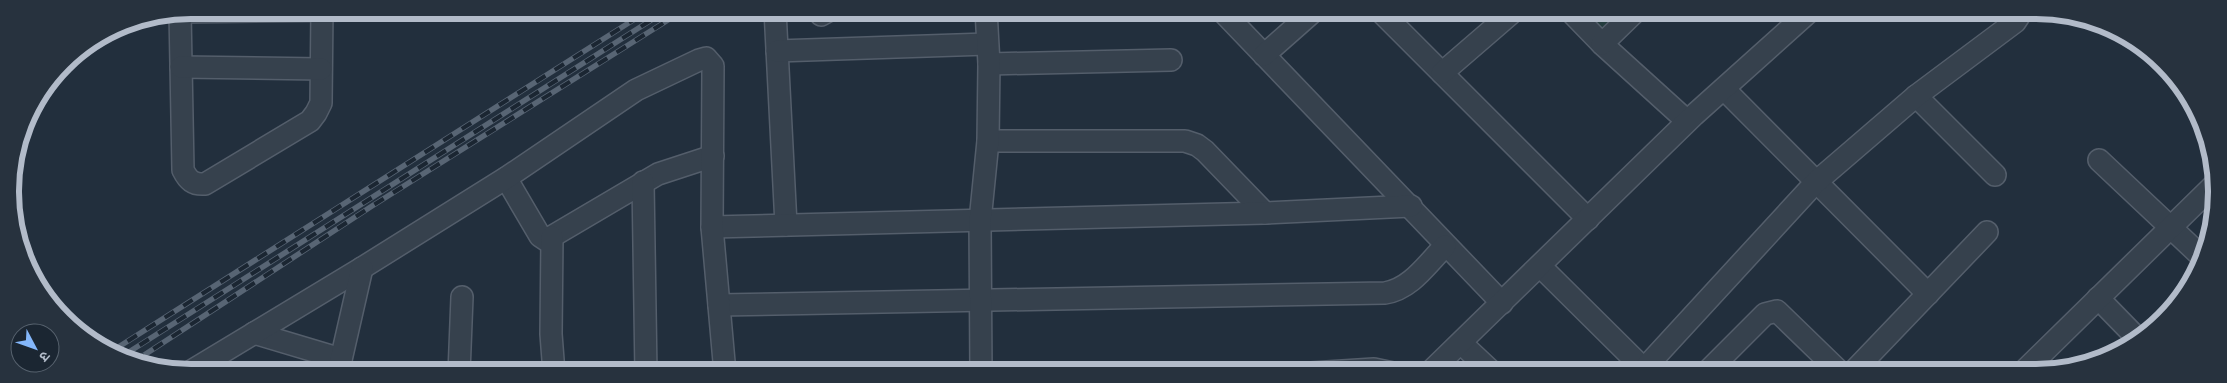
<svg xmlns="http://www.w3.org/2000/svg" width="2227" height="383" font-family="Quicksand,'Noto Sans Devanagari',sans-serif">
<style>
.green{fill:#243c3e}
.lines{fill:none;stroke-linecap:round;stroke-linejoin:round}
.minor-casing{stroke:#545e6b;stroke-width:24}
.minor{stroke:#36414d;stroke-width:21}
.rail-casing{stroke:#586574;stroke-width:5.5}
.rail{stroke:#1b2632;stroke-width:4;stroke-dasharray:11;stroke-linecap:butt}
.rim{fill:none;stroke:#b2bbc9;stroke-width:6}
</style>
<rect width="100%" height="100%" fill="#222f3d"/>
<polygon class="green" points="1574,10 1632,10 1602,38"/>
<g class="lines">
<defs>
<g id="minor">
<polyline points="775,10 786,225"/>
<polyline points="1221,10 1502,303"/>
<polyline points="1379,10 1588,219"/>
<polyline points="1569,10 1602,44 1687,121"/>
<path d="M180,12L183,170C188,180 193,185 205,184L310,121L316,113L321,103L322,10"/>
<polyline points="180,12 344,10"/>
<polyline points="821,15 830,10"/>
<polyline points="1602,44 1637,10"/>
<polyline points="777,51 987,44"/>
<polyline points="1264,55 1315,10"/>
<polyline points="989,64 1171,60"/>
<polyline points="181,67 321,69"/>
<polyline points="1442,73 1515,10"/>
<polyline points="1724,89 1928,294"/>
<polyline points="1916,96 1995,175"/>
<polyline points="988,141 1185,141 1197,145 1205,151 1265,213"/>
<polyline points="2099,160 2202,257"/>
<polyline points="506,178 540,236 546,240 658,174 713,156"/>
<polyline points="643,182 646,373"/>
<polyline points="712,227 1265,213 1411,206"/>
<polyline points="552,237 551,334 554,373"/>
<polyline points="1540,266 1648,373"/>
<polyline points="2098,298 2137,338"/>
<path d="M719,305L1385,293C1411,289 1427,264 1445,246"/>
<polyline points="254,333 341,359"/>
<polyline points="1461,343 1493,373"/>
<polyline points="1644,369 1816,182 1916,96 2015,22 2023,10"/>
<polyline points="188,373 362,268 506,178 636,90 699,60 706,58 713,66 712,227 725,373"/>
<polyline points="338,373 362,268"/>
<polyline points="459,373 462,297"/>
<polyline points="981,373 980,221 988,141 989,64 986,10"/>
<polyline points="1311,373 1374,369 1393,373"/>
<polyline points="1429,373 1694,115 1811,10"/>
<polyline points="1706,373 1765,314 1777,311 1841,373"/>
<polyline points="1852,373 1987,232"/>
<polyline points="2022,373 2214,185"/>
</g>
</defs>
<use href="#minor" class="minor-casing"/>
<use href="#minor" class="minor"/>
<defs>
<g id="rail">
<polyline points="109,353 649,10"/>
<polyline points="121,357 667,10"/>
<polyline points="135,361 372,206 684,10"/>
</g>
</defs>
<use href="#rail" class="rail-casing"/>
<use href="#rail" class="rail"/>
</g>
<path d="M0 0H2227V383H0ZM191 19H2036A172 172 0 0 1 2208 191V192A172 172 0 0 1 2036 364H191A172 172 0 0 1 19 192V191A172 172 0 0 1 191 19Z" fill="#27323e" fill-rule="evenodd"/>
<path class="rim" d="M191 19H2036A172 172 0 0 1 2208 191V192A172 172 0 0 1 2036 364H191A172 172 0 0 1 19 192V191A172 172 0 0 1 191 19Z"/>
<g transform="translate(35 348) rotate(131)"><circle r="24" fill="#1b2632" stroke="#57626e"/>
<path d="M0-4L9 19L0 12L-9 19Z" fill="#84b7fb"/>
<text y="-8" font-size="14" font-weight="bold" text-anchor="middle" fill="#b2bbc9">उ</text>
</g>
</svg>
